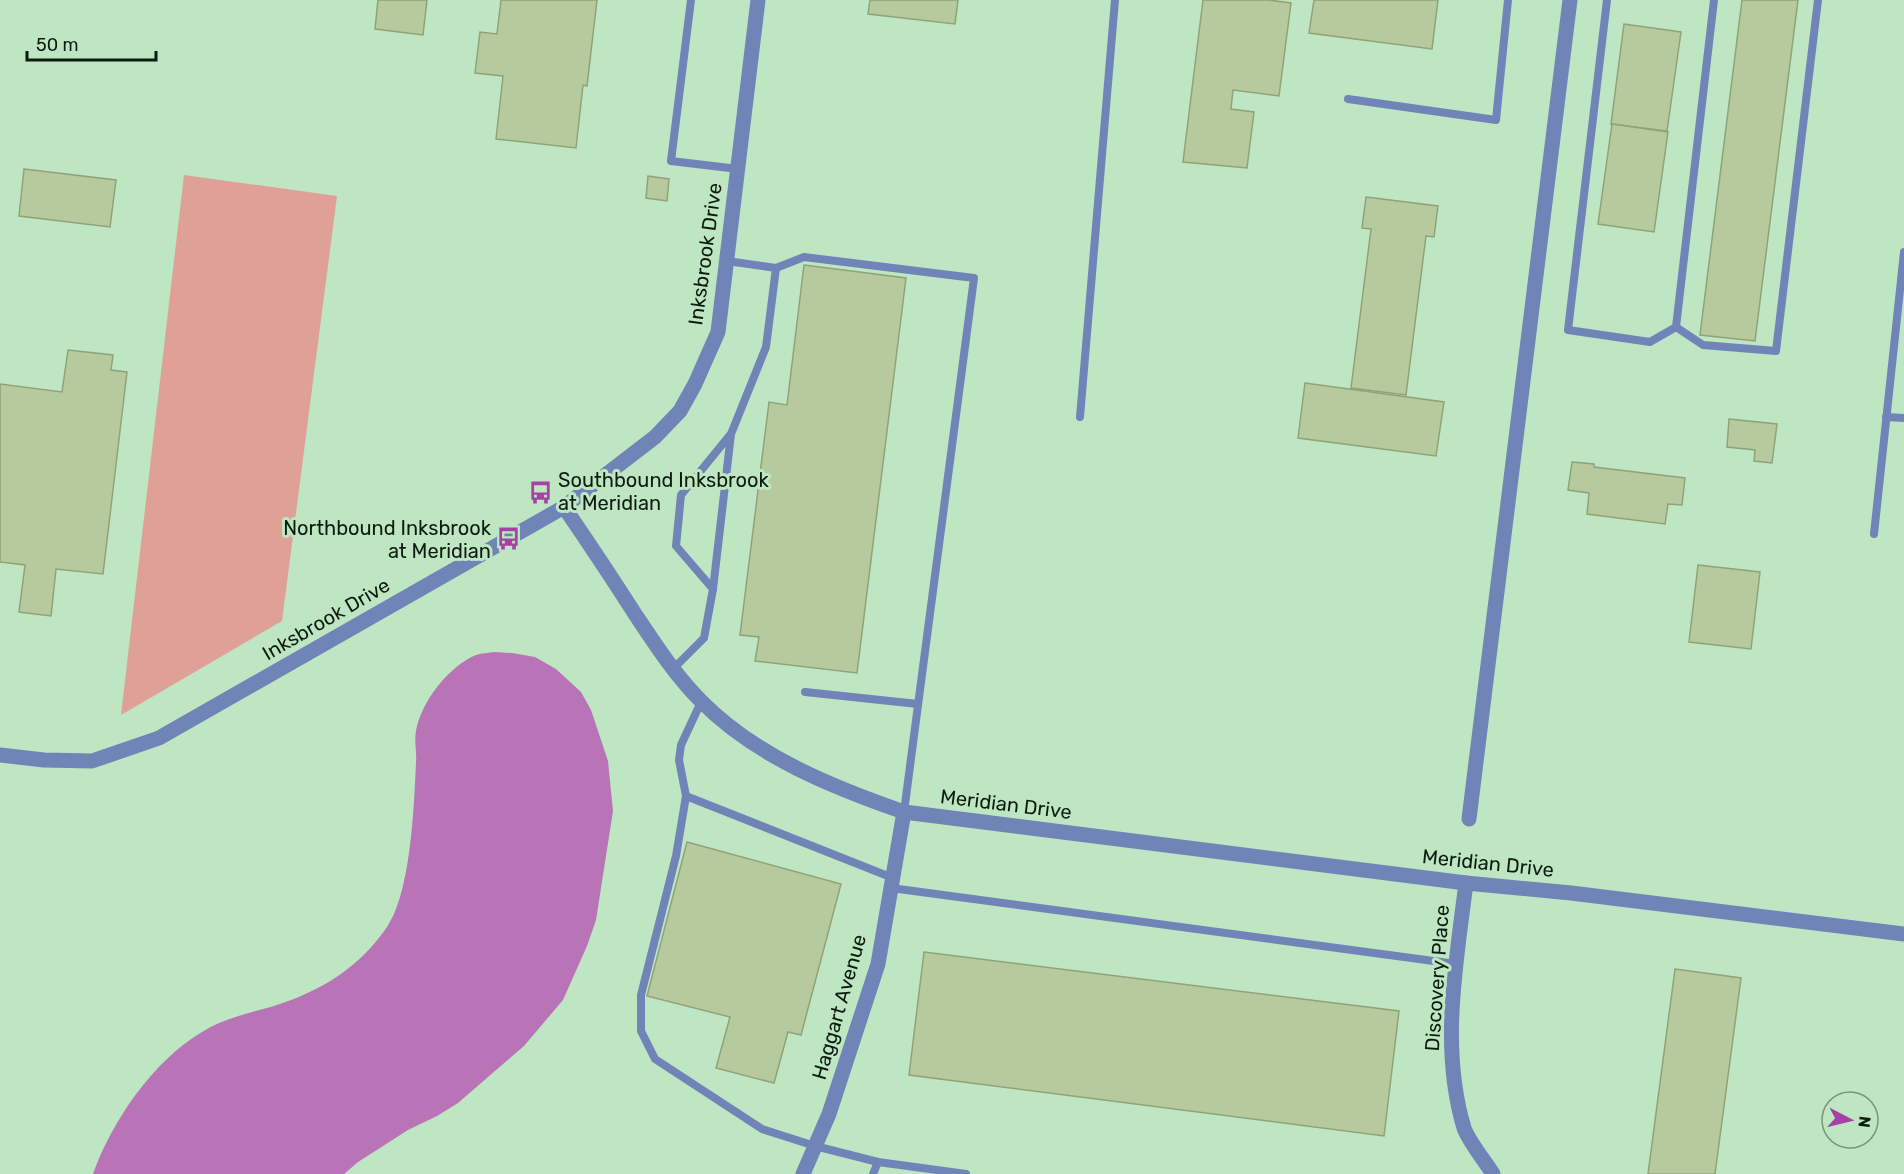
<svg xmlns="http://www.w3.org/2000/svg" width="1904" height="1174" font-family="Rubik,sans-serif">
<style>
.green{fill:#dfa097}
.water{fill:#b874b6}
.building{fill:#b6ca9e;stroke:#90a378;stroke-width:1.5}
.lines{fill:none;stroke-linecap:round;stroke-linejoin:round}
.lane{stroke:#7084b7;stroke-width:8}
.street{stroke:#7084b7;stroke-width:15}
.labels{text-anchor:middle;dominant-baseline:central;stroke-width:6;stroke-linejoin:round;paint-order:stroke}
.street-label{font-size:20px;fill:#0e1c10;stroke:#bee6c2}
.poi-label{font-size:20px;fill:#0e1c10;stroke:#bee6c2;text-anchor:start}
</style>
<rect width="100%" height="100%" fill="#bee6c2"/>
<polygon class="green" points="184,175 337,196 282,621 121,715"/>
<path class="water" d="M494,652L512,653L535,657L556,669L581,692L591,710L608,761L613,811L596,920L587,946L563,1000L524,1046L458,1103L437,1116L408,1130L358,1162L344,1174H93C112,1121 153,1061 202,1032C224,1018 250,1013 274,1006C321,991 359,968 387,927C411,892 414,806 416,763C417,752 414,742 416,731C421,702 449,666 476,655C482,653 489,653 494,652Z"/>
<g class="building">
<polygon points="378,0 427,0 423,35 375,29"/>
<polygon points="501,0 597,0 587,86 583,85 576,148 496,139 503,76 475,73 480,32 497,34"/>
<polygon points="870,0 958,0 955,24 868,14"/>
<polygon points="1203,0 1269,0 1291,3 1279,96 1233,90 1231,109 1254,112 1247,168 1183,162"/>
<polygon points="1314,0 1438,0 1432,49 1309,33"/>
<polygon points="1742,0 1798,0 1755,341 1700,335"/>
<polygon points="1624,24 1681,32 1667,131 1611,124"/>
<polygon points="1612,124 1668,132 1654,232 1598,224"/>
<polygon points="24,169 116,180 110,227 19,216"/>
<polygon points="648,176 669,179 667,201 646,198"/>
<polygon points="1366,197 1438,206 1434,237 1426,236 1406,395 1351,388 1371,229 1362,228"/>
<polygon points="804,265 906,278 857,673 755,661 759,637 740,635 769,402 787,405"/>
<polygon points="68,350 113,355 111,370 127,372 103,574 56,569 51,616 19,612 25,565 0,562 0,384 62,392"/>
<polygon points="1305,383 1444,402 1436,456 1298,438"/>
<polygon points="1729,419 1777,424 1772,463 1754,461 1755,450 1727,447"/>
<polygon points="1572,462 1594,464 1594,467 1685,478 1682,505 1668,504 1665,524 1587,514 1589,493 1568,490"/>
<polygon points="1698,565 1760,572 1751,649 1689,642"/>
<polygon points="687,842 841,884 801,1035 788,1032 774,1083 716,1068 730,1017 647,996"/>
<polygon points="924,952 1399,1011 1384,1136 909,1075"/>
<polygon points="1675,969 1741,978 1715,1174 1648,1174"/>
</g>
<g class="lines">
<g class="lane">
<polyline points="691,0 671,161 738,169"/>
<polyline points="1607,0 1568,330 1650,342 1676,327 1714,0"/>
<polyline points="1348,99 1496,120 1508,0"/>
<polyline points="776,268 804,257 974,278 904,812"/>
<polyline points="1676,327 1703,345 1776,351 1818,0"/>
<polyline points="1080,417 1115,0"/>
<polyline points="1886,417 1904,418"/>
<polyline points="1874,534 1904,252"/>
<polyline points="713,589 676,546 681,495 730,435"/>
<polyline points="673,669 704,638 713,589 731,434 766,347 776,268 727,261"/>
<polyline points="805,692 918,704"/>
<polyline points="701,702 681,745 679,760 686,796 893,878"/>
<polyline points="686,796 676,856 641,995 641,1031 655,1059 762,1129 815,1146 878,1162 966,1174"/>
<polyline points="891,888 1456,964"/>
<polyline points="873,1174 878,1162"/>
</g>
<g class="street">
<path d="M564,507C588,542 612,578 635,614C655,644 675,675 701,701C755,756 832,787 904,812L1466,883L1571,893L1904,934"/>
<polyline points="0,755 44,760 92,761 159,738 564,507 655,437 680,411 695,384 718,332 758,0"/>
<polyline points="1469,819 1570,0"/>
<path d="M1466,883C1456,964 1440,1048 1464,1128C1469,1142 1485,1161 1493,1174"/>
<polyline points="803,1174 829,1114 878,964 904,812"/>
</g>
</g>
<defs>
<symbol id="bus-bare" viewBox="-9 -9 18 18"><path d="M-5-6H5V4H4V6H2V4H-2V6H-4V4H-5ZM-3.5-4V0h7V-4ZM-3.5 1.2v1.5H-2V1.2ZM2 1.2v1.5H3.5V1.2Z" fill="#a641a6" stroke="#bee6c2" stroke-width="2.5" paint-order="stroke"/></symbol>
</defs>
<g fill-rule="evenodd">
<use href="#bus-bare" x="524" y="476" width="33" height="33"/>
<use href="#bus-bare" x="492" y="522" width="33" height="33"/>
</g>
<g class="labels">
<g class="street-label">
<text transform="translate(705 254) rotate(-82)">Inksbrook Drive</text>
<text transform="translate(326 619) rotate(-30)">Inksbrook Drive</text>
<text transform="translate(1006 804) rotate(7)">Meridian Drive</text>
<text transform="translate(1488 863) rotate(6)">Meridian Drive</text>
<text transform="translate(1437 978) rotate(-86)">Discovery Place</text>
<text transform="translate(839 1007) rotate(-74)">Haggart Avenue</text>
</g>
<g class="poi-label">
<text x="558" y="480">Southbound Inksbrook<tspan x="558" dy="23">at Meridian</tspan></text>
<text x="491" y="528" text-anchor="end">Northbound Inksbrook<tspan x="491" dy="23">at Meridian</tspan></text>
</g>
</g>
<g transform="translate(1850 1120) rotate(97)"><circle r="28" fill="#bee6c2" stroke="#78957b" stroke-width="1.5"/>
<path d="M0-4.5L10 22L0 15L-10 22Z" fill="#a641a6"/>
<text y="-9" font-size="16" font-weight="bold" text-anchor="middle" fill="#0e1c10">N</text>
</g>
<path d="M27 51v9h129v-9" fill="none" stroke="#0e1c10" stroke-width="3"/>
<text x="36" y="51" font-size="18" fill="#0e1c10" stroke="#bee6c2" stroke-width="4.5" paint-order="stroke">50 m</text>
</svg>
